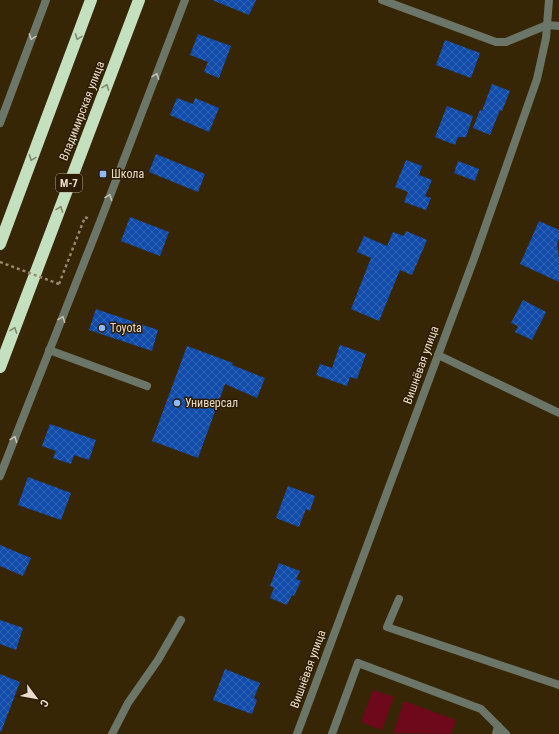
<svg xmlns="http://www.w3.org/2000/svg" width="559" height="734" font-family="'Roboto Condensed',sans-serif">
<style>
.pitch{fill:#6e091b}
.building{fill:url(#building-cross-hatch)}
.lines{fill:none;stroke-linecap:round;stroke-linejoin:round}
.path{stroke:#96886f;stroke-width:2.5;stroke-dasharray:3 3;stroke-linecap:butt}
.lane{stroke:#6b7568;stroke-width:8}
.street{stroke:#6b7568;stroke-width:8}
.highway{stroke:#c5e0bf;stroke-width:12}
.path-bridge{stroke:#96886f;stroke-width:2.5;stroke-dasharray:3 3;stroke-linecap:butt}
.oneway{stroke:#c8c2b2}
.oneway2{stroke:#818869}
.poi-dot{fill:#8fb8fd;stroke:#2d1c00;stroke-width:1.5}
.labels{text-anchor:middle;dominant-baseline:central;stroke-width:3;stroke-linejoin:round;paint-order:stroke}
.shield{fill:#2d1c00;stroke:#afa28d;stroke-width:1}
.shield-label{font-size:11px;font-weight:bold;fill:#e7dcca}
.street-label{font-size:12px;fill:#e7dcca;stroke:#2d1c00}
.poi-label{font-size:12px;fill:#e7dcca;stroke:#2d1c00;text-anchor:start}
</style>
<defs>
<pattern id="building-cross-hatch" width="8" height="8" patternUnits="userSpaceOnUse"><rect width="8" height="8" fill="#124caa"/><path d="M0 0l8 8M0 8l8-8" fill="none" stroke="#3465b4"/></pattern>
</defs>
<rect width="100%" height="100%" fill="#372605"/>
<g class="pitch">
<polygon points="373,690 394,697 382,730 361,722"/>
<polygon points="404,701 456,720 451,734 393,733"/>
</g>
<g class="building">
<polygon points="212,0 256,0 249,15"/>
<polygon points="198,34 231,46 219,78 204,72 208,62 190,55"/>
<polygon points="445,40 480,53 471,78 436,65"/>
<polygon points="492,84 510,91 502,111 500,110 490,135 473,128 480,110 482,111"/>
<polygon points="177,98 193,104 195,98 219,108 209,132 170,115"/>
<polygon points="447,106 473,116 466,137 458,137 455,145 435,137"/>
<polygon points="156,154 205,174 198,192 149,172"/>
<polygon points="406,160 422,166 419,175 432,180 425,196 431,198 426,210 404,202 408,192 395,187"/>
<polygon points="458,161 479,169 475,181 454,173"/>
<polygon points="130,217 169,232 160,256 121,241"/>
<polygon points="539,221 559,230 559,239 557,244 559,258 559,282 520,264"/>
<polygon points="406,231 427,240 412,275 400,270 379,321 351,309 371,258 357,252 364,236 387,246 393,232 404,236"/>
<polygon points="523,300 546,312 532,340 515,332 518,326 511,323"/>
<polygon points="96,309 158,330 152,351 89,330"/>
<polygon points="340,345 366,354 357,379 350,377 347,386 316,375 320,364 332,368"/>
<polygon points="187,346 233,363 232,365 265,378 257,398 225,384 198,458 152,441"/>
<polygon points="50,424 96,440 89,460 74,455 71,464 53,458 56,451 42,446"/>
<polygon points="28,477 71,493 61,520 18,505"/>
<polygon points="288,486 315,496 310,511 306,509 299,527 276,518"/>
<polygon points="0,545 31,558 23,576 0,566"/>
<polygon points="279,563 300,571 296,579 301,581 294,596 292,595 287,605 270,598 274,588 270,586"/>
<polygon points="0,620 23,628 16,650 0,644"/>
<polygon points="225,669 260,683 254,698 257,700 252,714 213,700"/>
<polygon points="0,674 20,682 1,732 0,731"/>
</g>
<g class="lines">
<polyline class="path" points="59,284 85,217 89,219"/>
<g class="lane">
<polyline points="382,0 496,42 506,42 547,25 559,26"/>
<polyline points="49,350 147,386"/>
<polyline points="438,355 559,413"/>
<polyline points="399,599 387,627 559,685"/>
<polyline points="358,663 481,709 506,734"/>
<polyline points="112,734 128,703 158,660 181,620"/>
</g>
<g class="street">
<polyline points="0,123 46,0"/>
<polyline points="0,476 100,222 185,0"/>
<polyline points="297,734 475,256 537,79 546,38 549,0"/>
<polyline points="332,734 358,663"/>
<polyline points="496,734 498,726"/>
</g>
<g class="highway">
<polyline points="0,244 91,0"/>
<polyline points="0,367 139,0"/>
</g>
<polyline class="path-bridge" points="0,262 59,284"/>
</g>
<defs><path id="oneway-chevron" d="M-2-3.5L2.5 0L-2 3.5" fill="none" stroke-width="1.6" stroke-linecap="round" stroke-linejoin="round"/></defs>
<g class="oneway">
<use href="#oneway-chevron" transform="translate(32 37) rotate(110)"/>
<use href="#oneway-chevron" transform="translate(156 76) rotate(-69)"/>
<use href="#oneway-chevron" transform="translate(109 197) rotate(-69)"/>
<use href="#oneway-chevron" transform="translate(62 319) rotate(-69)"/>
<use href="#oneway-chevron" transform="translate(14 439) rotate(-69)"/>
</g>
<g class="oneway2">
<use href="#oneway-chevron" transform="translate(78 37) rotate(111)"/>
<use href="#oneway-chevron" transform="translate(106 87) rotate(-69)"/>
<use href="#oneway-chevron" transform="translate(32 158) rotate(111)"/>
<use href="#oneway-chevron" transform="translate(60 209) rotate(-69)"/>
<use href="#oneway-chevron" transform="translate(14 330) rotate(-69)"/>
</g>
<g class="poi-dot">
<rect x="99" y="170" width="8" height="8" rx="2"/>
<circle cx="102" cy="328" r="4"/>
<circle cx="177" cy="403" r="4"/>
</g>
<g class="labels">
<rect class="shield" x="56" y="174" width="26" height="18" rx="3"/>
<g class="shield-label">
<text x="69" y="183">М-7</text>
</g>
<g class="street-label">
<text transform="translate(82 111) rotate(-69)">Владимирская улица</text>
<text transform="translate(421 365) rotate(-70)">Вишнёвая улица</text>
<text transform="translate(308 669) rotate(-70)">Вишнёвая улица</text>
</g>
<g class="poi-label">
<text x="111" y="174">Школа</text>
<text x="110" y="328">Toyota</text>
<text x="185" y="403">Универсал</text>
</g>
</g>
<g transform="translate(36 698) rotate(122)" stroke="#2d1c00" stroke-width="3" paint-order="stroke">
<path d="M0-3L7 15L0 10L-7 15Z" fill="#e7dcca"/>
<text y="-6" font-size="11" font-weight="bold" text-anchor="middle" fill="#e7dcca">С</text>
</g>
</svg>
